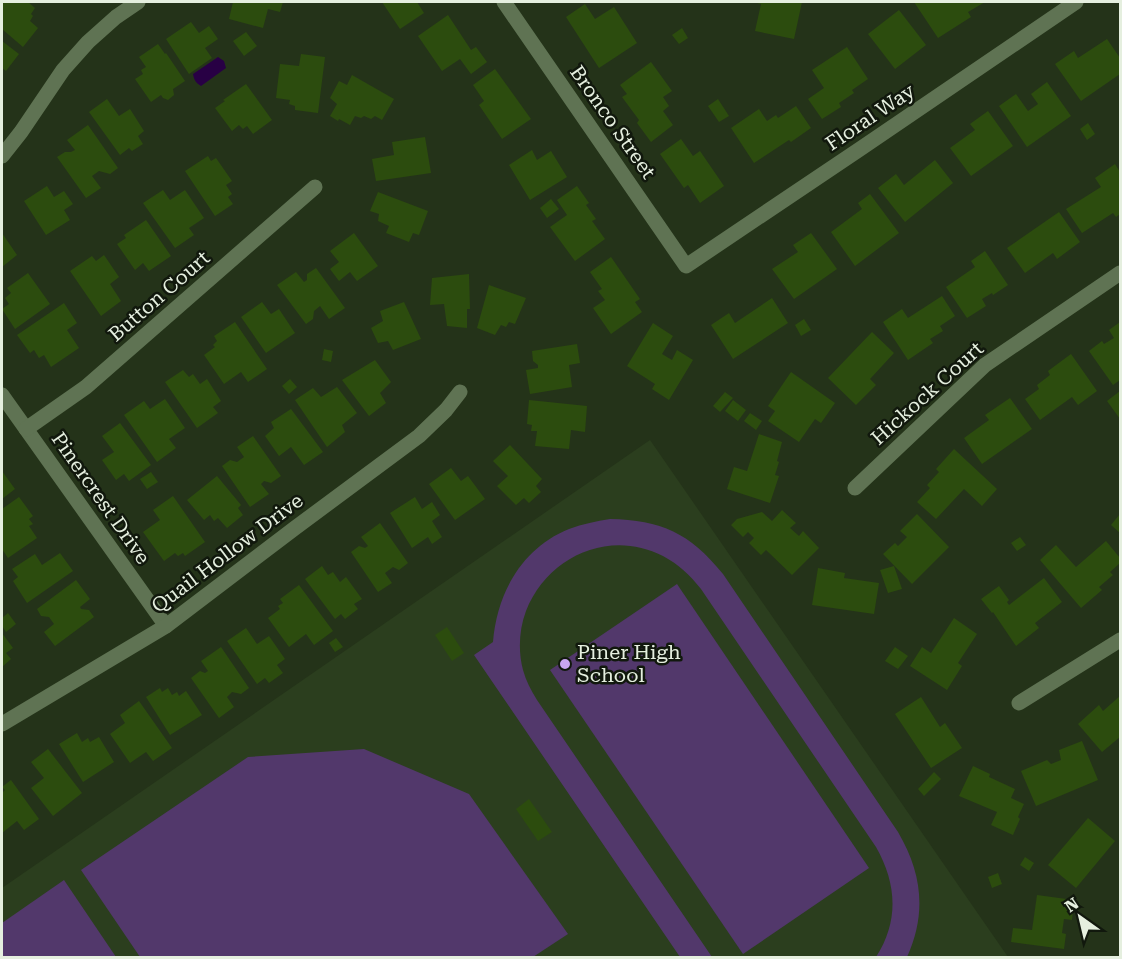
<svg xmlns="http://www.w3.org/2000/svg" width="1122" height="959" font-family="'Roboto Serif',serif">
<style>
.built{fill:#2b3e1e}
.green{fill:#52386b}
.water{fill:#280044}
.building{fill:#2c4c0e}
.lines{fill:none;stroke-linecap:round;stroke-linejoin:round}
.minor{stroke:#5f7353;stroke-width:15}
.poi-dot{fill:#c8a5ef;stroke:#11180d;stroke-width:2}
.labels{text-anchor:middle;dominant-baseline:central;stroke-width:5;stroke-linejoin:round;paint-order:stroke}
.street-label{font-size:20px;fill:#e5efdf;stroke:#11180d}
.poi-label{font-size:20px;fill:#e5efdf;stroke:#11180d;text-anchor:start}
</style>
<rect width="100%" height="100%" fill="#243319"/>
<polygon class="built" points="650,440 1008,957 2,957 2,888"/>
<g class="green">
<path d="M610,519C661,520 690,533 723,574L898,832C922,873 927,913 907,957H876C899,921 897,884 876,847L701,589C690,575 678,564 663,556C609,528 547,557 526,611C519,629 518,652 523,670C526,681 531,690 537,700L712,957H680L474,655L493,642C497,593 522,548 569,529C583,524 596,521 610,519Z"/>
<polygon points="677,584 869,868 743,954 550,670"/>
<polygon points="364,749 469,794 568,934 533,957 140,957 81,870 248,757"/>
<polygon points="64,880 116,957 2,957 2,923"/>
</g>
<path class="water" d="M218,57L224,61L226,68L201,86C196,83 194,80 193,74Z"/>
<g class="building">
<polygon points="3,2 28,2 35,8 31,14 33,16 30,21 38,28 23,47 2,29 2,3"/>
<polygon points="233,2 283,2 280,12 268,9 263,28 229,19"/>
<polygon points="382,2 417,2 424,13 400,29"/>
<polygon points="753,2 802,2 794,39 755,31 761,4"/>
<polygon points="914,2 985,2 968,12 971,17 938,38"/>
<polygon points="585,4 595,19 614,7 637,43 599,68 566,17"/>
<polygon points="899,10 926,45 895,69 868,34"/>
<polygon points="448,15 471,50 476,47 487,62 471,74 460,59 442,71 418,36"/>
<polygon points="191,22 199,33 209,26 218,39 205,48 212,58 189,74 166,39"/>
<polygon points="682,28 688,38 679,44 672,35"/>
<polygon points="246,32 257,46 244,56 233,41"/>
<polygon points="1107,39 1120,58 1120,74 1081,101 1055,64 1074,51 1078,58"/>
<polygon points="2,41 19,54 6,71 2,68"/>
<polygon points="158,44 165,54 166,53 185,81 173,89 174,95 168,100 163,98 161,95 151,102 135,79 143,74 141,70 146,67 139,57"/>
<polygon points="847,47 868,79 852,90 854,93 839,103 841,107 822,119 808,99 824,88 812,70"/>
<polygon points="301,54 325,57 318,113 295,110 295,106 289,104 290,100 276,98 280,64 299,66"/>
<polygon points="651,62 672,91 663,97 669,106 663,111 673,125 651,142 637,123 639,120 622,97 627,94 620,85"/>
<polygon points="495,69 531,119 502,139 479,105 484,101 473,85"/>
<polygon points="352,75 394,99 382,120 375,116 371,119 364,116 361,118 355,116 350,125 339,119 338,121 330,116 337,104 330,98 339,81 347,85"/>
<polygon points="1047,82 1071,116 1027,147 999,106 1016,94 1028,111 1038,104 1031,94"/>
<polygon points="246,84 272,120 253,134 247,126 243,129 239,125 232,131 215,108 225,101 223,100"/>
<polygon points="107,99 119,116 130,109 144,131 138,136 143,144 132,151 129,148 120,155 89,112"/>
<polygon points="718,99 729,116 719,122 708,106"/>
<polygon points="796,106 811,128 791,142 789,140 754,163 731,128 759,109 767,121 776,115 778,118"/>
<polygon points="988,111 1013,146 971,176 950,148 975,130 970,124"/>
<polygon points="1088,123 1095,134 1087,140 1080,129"/>
<polygon points="88,125 118,168 110,174 99,171 92,176 101,188 86,198 57,157 65,152 71,152 75,150 67,140"/>
<polygon points="425,137 431,173 376,181 372,159 394,155 392,142"/>
<polygon points="681,139 693,156 700,151 724,186 700,203 688,185 684,188 660,154"/>
<polygon points="532,150 537,160 551,151 567,177 530,200 509,165"/>
<polygon points="208,156 211,161 216,158 232,181 226,185 232,194 228,197 233,204 215,216 185,171"/>
<polygon points="935,160 953,183 905,222 878,188 896,174 904,185"/>
<polygon points="1115,164 1120,172 1120,214 1116,217 1113,213 1082,233 1066,209 1101,187 1095,178"/>
<polygon points="47,186 54,197 64,191 73,204 64,210 70,220 46,235 24,201"/>
<polygon points="577,186 589,203 586,205 596,219 592,221 605,239 575,261 550,227 567,215 557,200"/>
<polygon points="163,190 170,200 185,190 204,218 189,228 194,235 175,248 143,203"/>
<polygon points="378,192 428,211 419,235 413,233 409,242 386,233 389,226 378,221 379,214 370,211"/>
<polygon points="870,194 899,233 855,266 831,232 862,209 858,203"/>
<polygon points="551,199 559,209 547,218 540,208"/>
<polygon points="1059,212 1080,242 1057,259 1053,253 1025,273 1007,248"/>
<polygon points="146,220 171,256 149,271 143,263 135,270 117,244 126,238 124,235"/>
<polygon points="2,233 17,255 2,267"/>
<polygon points="354,233 378,266 357,281 350,272 339,281 330,269 339,262 330,251"/>
<polygon points="811,233 837,269 794,299 772,269 798,252 793,245"/>
<polygon points="985,251 1008,285 993,295 992,293 982,299 986,306 967,318 946,287 975,267 971,261"/>
<polygon points="104,255 119,277 110,284 121,301 101,316 70,271 92,256 96,261"/>
<polygon points="611,257 640,299 635,302 642,312 611,334 593,308 605,300 598,291 602,289 590,272"/>
<polygon points="316,268 345,308 329,319 320,306 314,311 313,319 306,324 277,285 296,272 304,282 307,280 307,274"/>
<polygon points="28,273 50,304 15,329 2,309 9,304 5,298 11,293 7,288"/>
<polygon points="469,274 470,309 467,309 467,328 447,326 444,304 430,305 432,278"/>
<polygon points="489,285 526,298 515,324 509,322 506,327 501,325 495,335 477,328"/>
<polygon points="942,296 955,316 940,326 943,331 930,339 933,343 908,360 883,322 902,309 908,318"/>
<polygon points="772,298 788,323 733,359 711,325 729,313 735,323"/>
<polygon points="262,302 271,314 279,309 295,333 266,353 241,317"/>
<polygon points="404,302 421,339 393,350 388,341 378,343 371,328 383,321 380,311"/>
<polygon points="64,303 77,323 67,330 79,348 51,367 44,355 39,358 34,350 30,353 17,335"/>
<polygon points="804,319 811,330 801,336 795,325"/>
<polygon points="235,322 267,369 248,382 241,372 224,384 204,355 215,347 213,345 217,341 214,336"/>
<polygon points="1120,322 1120,380 1113,385 1089,351 1102,341 1104,344 1114,338 1109,330"/>
<polygon points="653,323 673,336 662,354 672,360 677,350 693,360 669,400 652,389 655,384 627,366"/>
<polygon points="872,332 894,353 870,379 876,385 856,405 828,378"/>
<polygon points="577,344 580,363 569,365 572,387 530,394 526,370 538,368 538,365 533,361 532,351"/>
<polygon points="324,349 333,351 331,362 322,360"/>
<polygon points="1071,354 1097,391 1078,405 1072,397 1040,420 1025,399 1039,389 1037,385 1050,375 1048,371"/>
<polygon points="375,360 391,382 380,393 386,403 369,416 342,380"/>
<polygon points="183,370 189,377 193,374 200,384 207,379 221,401 213,407 218,413 197,428 165,382"/>
<polygon points="791,372 835,403 821,423 815,419 799,442 768,421 775,411 768,406"/>
<polygon points="290,379 297,387 289,394 282,386"/>
<polygon points="337,387 357,413 342,425 345,432 327,447 295,400 313,388 321,397"/>
<polygon points="1120,391 1120,419 1107,401"/>
<polygon points="725,392 733,398 720,412 713,406"/>
<polygon points="1010,398 1032,429 982,464 964,438 989,420 985,415"/>
<polygon points="165,399 185,428 169,439 176,448 157,462 124,415 144,401 150,409"/>
<polygon points="529,400 587,406 585,432 571,430 569,449 535,446 537,431 531,431 532,425 527,424"/>
<polygon points="733,400 746,410 738,421 725,411"/>
<polygon points="291,409 323,452 304,465 291,447 279,456 265,436 274,428 271,422"/>
<polygon points="750,413 762,421 756,430 744,421"/>
<polygon points="120,423 151,465 129,481 124,474 116,480 102,460 114,452 102,436"/>
<polygon points="759,434 782,442 777,461 779,462 775,475 779,476 770,503 727,489 734,467 747,471"/>
<polygon points="253,436 281,476 271,483 264,481 261,484 269,494 250,507 222,466 230,460 237,462 244,457 237,447"/>
<polygon points="510,445 542,479 536,486 541,492 529,503 524,498 516,505 497,486 508,476 493,461"/>
<polygon points="954,449 997,489 982,506 964,489 936,519 917,502 930,488 927,485 939,472 936,469"/>
<polygon points="451,468 461,481 468,476 485,499 455,520 429,484"/>
<polygon points="2,471 15,489 2,499"/>
<polygon points="151,472 158,482 147,489 140,479"/>
<polygon points="217,476 241,505 238,508 243,515 227,528 218,518 214,521 210,515 204,520 187,500"/>
<polygon points="173,496 205,542 185,556 183,553 178,556 175,553 164,561 143,532 160,520 153,510"/>
<polygon points="19,497 33,516 29,519 33,524 29,526 37,538 8,558 2,549 2,509"/>
<polygon points="415,497 422,509 432,502 440,515 432,521 442,537 432,544 428,537 412,548 390,513"/>
<polygon points="782,510 796,523 790,528 799,536 803,531 819,548 792,575 766,550 761,555 749,543 754,538 748,532 743,537 731,525 737,519 762,512 772,521"/>
<polygon points="917,514 949,547 912,584 883,554 895,543 898,546 907,537 900,531"/>
<polygon points="1120,514 1120,533 1111,525"/>
<polygon points="380,523 408,563 399,570 393,567 385,573 392,583 378,592 351,552 359,546 365,548 368,546 361,537"/>
<polygon points="1020,537 1026,545 1017,551 1011,543"/>
<polygon points="1106,541 1120,558 1120,563 1110,572 1113,575 1099,587 1102,590 1081,608 1040,560 1056,545 1076,567"/>
<polygon points="60,553 73,571 27,603 13,581 18,577 12,569 35,554 42,565"/>
<polygon points="322,566 328,575 333,572 340,582 346,577 362,599 354,604 358,609 345,619 341,614 335,619 305,579"/>
<polygon points="894,566 902,589 888,593 880,570"/>
<polygon points="818,568 845,573 844,578 879,583 874,614 812,605"/>
<polygon points="1044,578 1062,602 1035,623 1039,628 1016,646 993,612 992,613 981,599 999,586 1009,600 1007,602 1009,605"/>
<polygon points="76,580 90,599 80,607 81,609 89,610 94,617 55,646 44,632 54,624 49,617 41,616 37,609"/>
<polygon points="299,585 333,631 314,645 306,634 289,647 268,618 280,609 278,606 283,603 280,599"/>
<polygon points="8,613 16,624 6,632 2,626 2,618"/>
<polygon points="954,618 977,634 958,663 962,666 947,690 910,666 922,647 931,653"/>
<polygon points="447,627 464,653 452,661 435,635"/>
<polygon points="246,628 257,644 269,636 285,659 277,665 283,673 269,683 265,678 257,684 227,641"/>
<polygon points="2,633 13,648 6,653 11,659 2,667"/>
<polygon points="336,638 343,647 335,652 329,643"/>
<polygon points="221,647 249,688 241,694 232,692 227,697 234,707 219,718 191,678 200,671 205,673 208,671 201,661"/>
<polygon points="895,647 908,656 898,669 885,661"/>
<polygon points="160,688 162,692 168,688 172,695 177,692 179,696 186,691 202,715 170,735 146,697"/>
<polygon points="1120,696 1120,737 1102,752 1078,724 1099,705 1103,711"/>
<polygon points="921,697 940,727 945,723 962,748 931,768 895,714"/>
<polygon points="139,701 172,748 153,761 146,752 130,763 110,734 125,723 120,715"/>
<polygon points="77,733 82,742 88,738 90,742 99,737 114,762 83,782 59,744"/>
<polygon points="1082,741 1098,780 1036,806 1021,771 1047,760 1051,764 1061,760 1059,750"/>
<polygon points="48,749 82,793 53,816 31,788 44,778 31,762"/>
<polygon points="973,766 990,774 989,777 1015,789 1011,798 1024,804 1018,817 1020,819 1013,835 991,825 997,812 959,796"/>
<polygon points="934,772 941,779 924,796 918,789"/>
<polygon points="11,780 39,819 24,830 17,821 2,833 2,793 5,790 2,787"/>
<polygon points="529,799 552,832 538,841 516,809"/>
<polygon points="1088,818 1115,841 1076,888 1048,865"/>
<polygon points="1025,857 1034,863 1029,871 1020,865"/>
<polygon points="998,873 1002,884 992,888 988,877"/>
<polygon points="1037,895 1074,900 1072,920 1064,919 1062,933 1066,934 1064,949 1011,942 1013,928 1032,930"/>
</g>
<g class="lines">
<g class="minor">
<polyline points="504,2 686,266 860,149 1076,2"/>
<polyline points="2,156 21,132 63,70 88,42 116,17 138,2"/>
<polyline points="2,395 166,626"/>
<polyline points="26,429 86,387 315,187"/>
<polyline points="855,488 985,365 1120,273"/>
<polyline points="1019,703 1120,640"/>
<polyline points="2,724 166,626 295,528 419,436 446,410 460,392"/>
</g>
</g>
<circle class="poi-dot" cx="565" cy="664" r="6"/>
<g class="labels">
<g class="street-label">
<text transform="translate(870 117) rotate(-34)">Floral Way</text>
<text transform="translate(613 122) rotate(55)">Bronco Street</text>
<text transform="translate(159 296) rotate(-41)">Button Court</text>
<text transform="translate(927 393) rotate(-42)">Hickock Court</text>
<text transform="translate(101 498) rotate(55)">Pinercrest Drive</text>
<text transform="translate(227 553) rotate(-37)">Quail Hollow Drive</text>
</g>
<g class="poi-label">
<text x="577" y="652">Piner High<tspan x="577" dy="23">School</tspan></text>
</g>
</g>
<rect width="1122" height="959" fill="none" stroke="#e5efdf" stroke-width="6"/>
<g transform="translate(1080 917) rotate(326)" stroke="#11180d" stroke-width="4.5" paint-order="stroke">
<path d="M0-4.5L10 22L0 15L-10 22Z" fill="#e5efdf"/>
<text y="-9" font-size="16" font-weight="bold" text-anchor="middle" fill="#e5efdf">N</text>
</g>
</svg>
